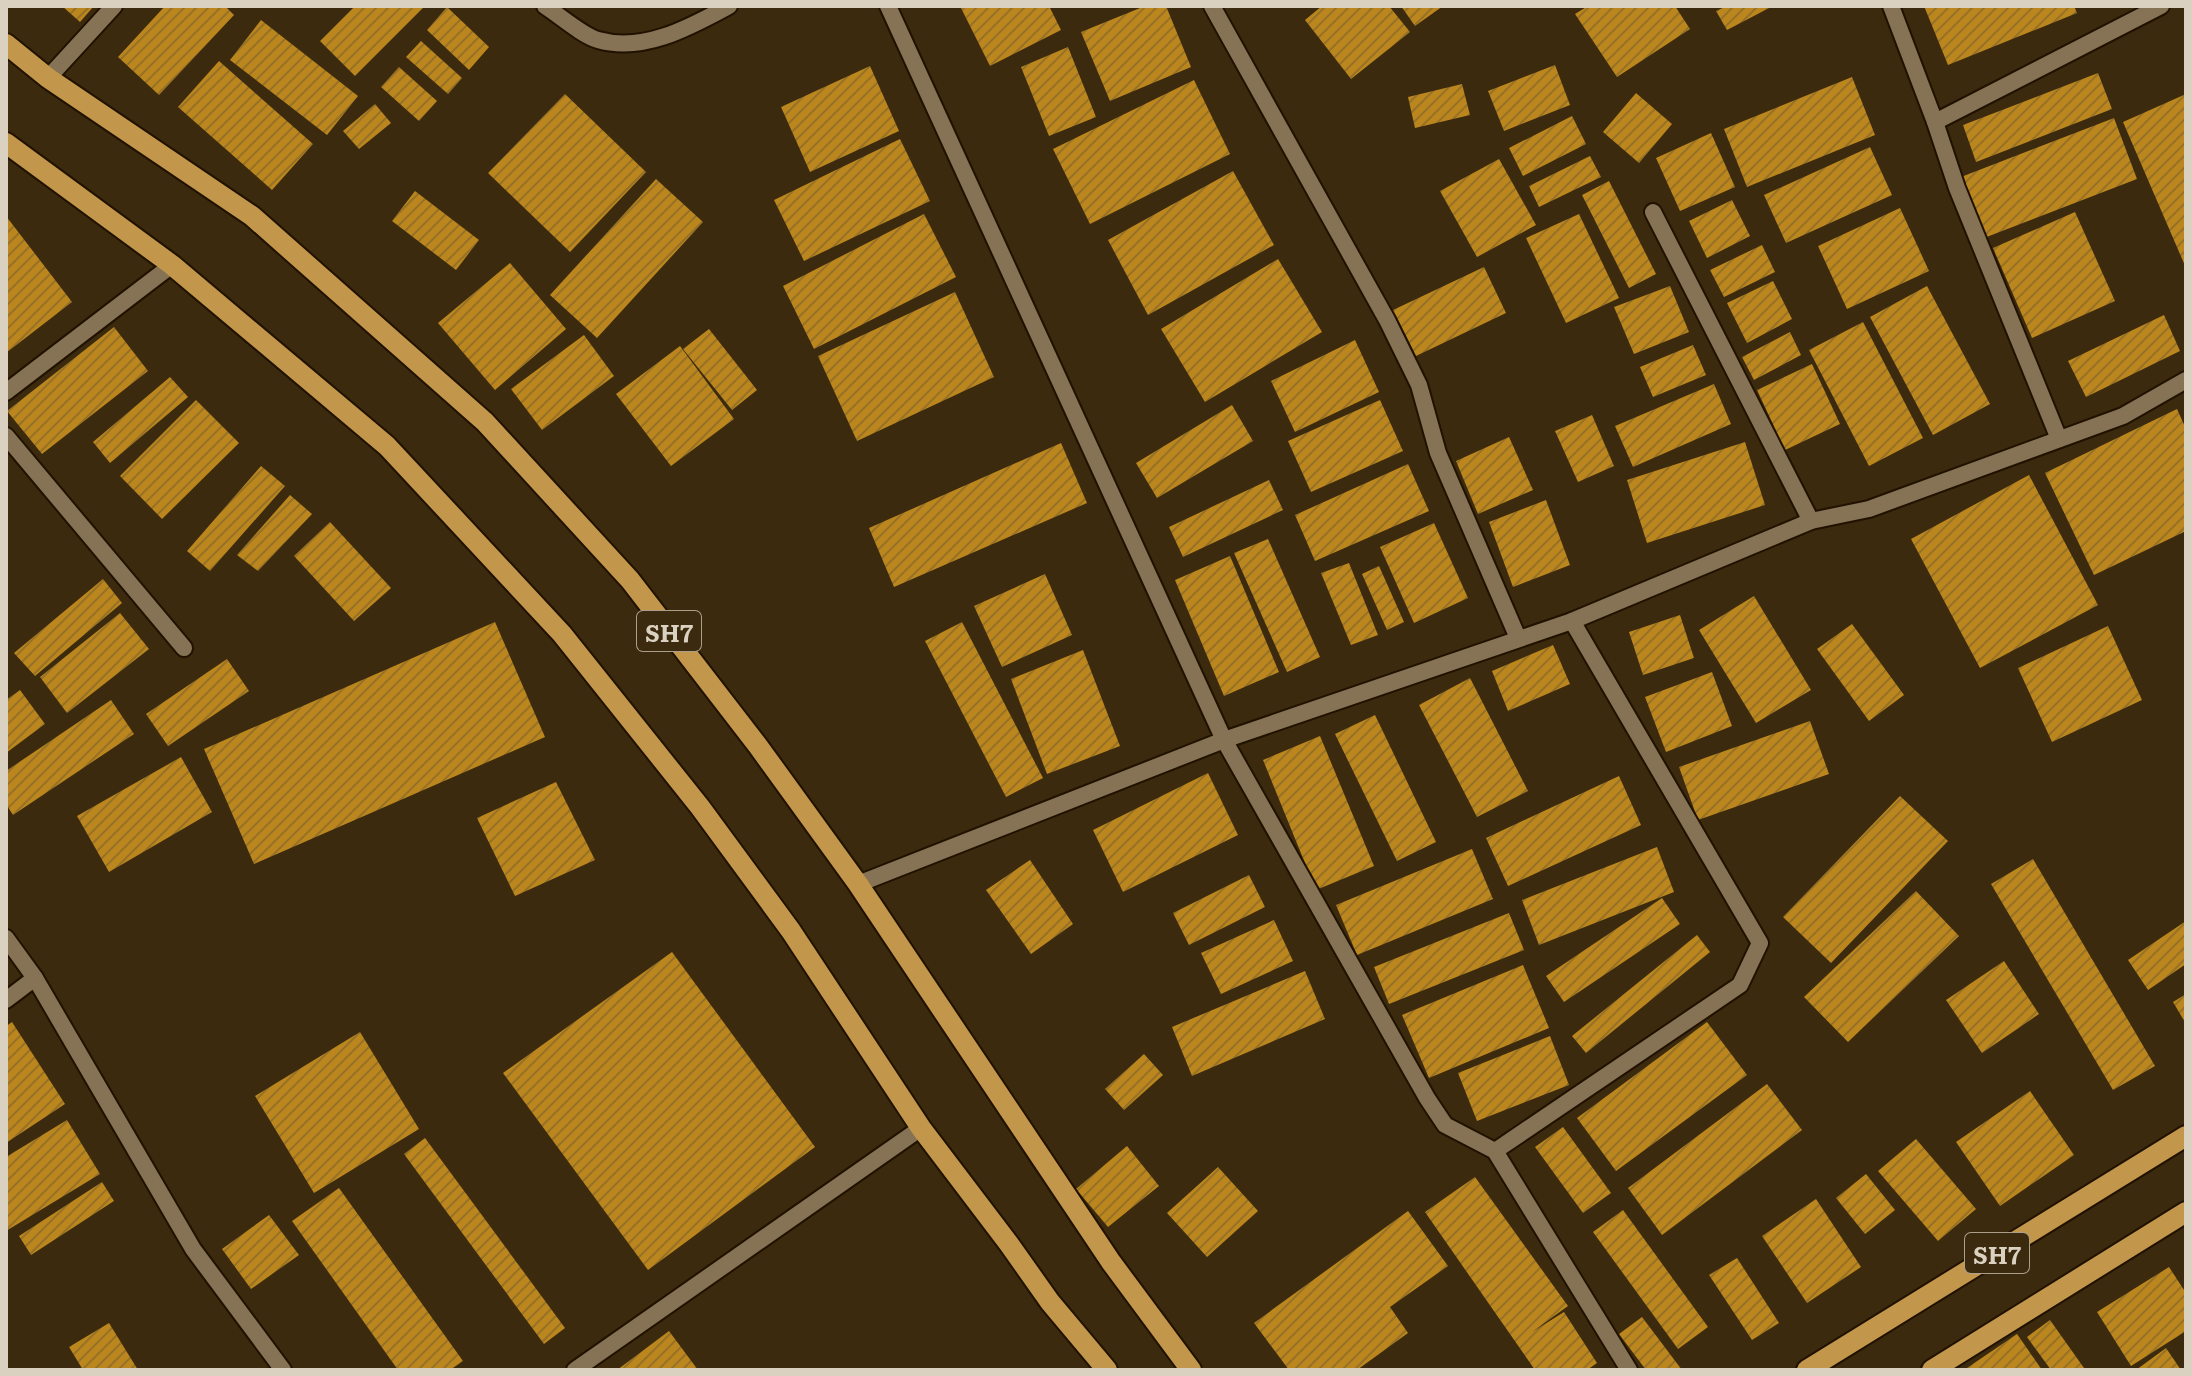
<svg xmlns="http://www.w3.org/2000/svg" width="2192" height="1376" font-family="Literata,serif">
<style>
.building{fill:url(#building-hatch)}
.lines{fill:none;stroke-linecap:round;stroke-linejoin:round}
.minor-casing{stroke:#211200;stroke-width:20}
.primary-casing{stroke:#211200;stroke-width:24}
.minor{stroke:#867255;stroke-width:16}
.primary{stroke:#c3974b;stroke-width:20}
.labels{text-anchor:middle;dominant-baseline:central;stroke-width:8;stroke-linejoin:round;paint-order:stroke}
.shield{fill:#3b2a0d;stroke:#ab9f8b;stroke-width:2}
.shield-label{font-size:24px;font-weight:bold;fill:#dbd1c1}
</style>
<defs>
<pattern id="building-hatch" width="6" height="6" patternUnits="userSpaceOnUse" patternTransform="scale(2)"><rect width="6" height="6" fill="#bb861d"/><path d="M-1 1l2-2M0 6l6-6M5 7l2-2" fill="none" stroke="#977126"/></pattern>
</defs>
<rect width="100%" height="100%" fill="#3b2a0d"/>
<g class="building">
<polygon points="62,6 94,6 80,22"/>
<polygon points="165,6 225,6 234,15 159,95 118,57"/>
<polygon points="355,6 425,6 355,76 320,41"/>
<polygon points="960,6 1049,6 1061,30 990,66"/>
<polygon points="1145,6 1166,6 1191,67 1110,101 1081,32"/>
<polygon points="1322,6 1389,6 1410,32 1351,79 1305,20"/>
<polygon points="1401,6 1443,6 1415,26"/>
<polygon points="1588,6 1675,6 1690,29 1617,77 1575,14"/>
<polygon points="1727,6 1773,6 1727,30 1716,11"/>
<polygon points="1924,6 2074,6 2077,13 1948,65"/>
<polygon points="447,7 489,47 469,70 427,30"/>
<polygon points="261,20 358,96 327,135 230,60"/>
<polygon points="421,41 462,78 448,94 406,57"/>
<polygon points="1068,47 1096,117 1049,136 1021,67"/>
<polygon points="219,61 313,144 272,190 178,107"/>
<polygon points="1555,65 1570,105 1504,131 1488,91"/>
<polygon points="870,66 899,131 810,172 781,107"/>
<polygon points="399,67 437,101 419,121 381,87"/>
<polygon points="2098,73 2112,109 1976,162 1963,125"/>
<polygon points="1852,77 1875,135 1747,187 1724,129"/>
<polygon points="1194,80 1230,154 1090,224 1053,149"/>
<polygon points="1462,84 1470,115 1415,128 1408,97"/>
<polygon points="1636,93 1672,124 1639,163 1603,132"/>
<polygon points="565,94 646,172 570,252 488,173"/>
<polygon points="2186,94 2186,268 2123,122"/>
<polygon points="375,104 391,123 359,149 343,131"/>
<polygon points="1572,116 1586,144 1523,176 1509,148"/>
<polygon points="2114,118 2137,179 1984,238 1961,177"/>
<polygon points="1711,133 1735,187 1680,211 1656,158"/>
<polygon points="900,139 930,201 804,261 774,200"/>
<polygon points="1870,147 1892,195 1786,243 1764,195"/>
<polygon points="1590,156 1601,177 1539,207 1529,186"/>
<polygon points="1499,159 1536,225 1477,257 1440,191"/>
<polygon points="1233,171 1274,245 1148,315 1108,240"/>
<polygon points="656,179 703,222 597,338 550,295"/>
<polygon points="1609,181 1656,274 1629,288 1582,195"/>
<polygon points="415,191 479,240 456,270 392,221"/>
<polygon points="1732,200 1750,236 1707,258 1689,221"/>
<polygon points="1900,208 1929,271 1847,309 1818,246"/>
<polygon points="2075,212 2115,301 2032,338 1993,248"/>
<polygon points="924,214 956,277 814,349 783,286"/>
<polygon points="1579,214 1619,298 1566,323 1526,238"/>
<polygon points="6,216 72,302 6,353"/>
<polygon points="1762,245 1775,272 1724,297 1710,270"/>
<polygon points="1278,259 1322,332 1205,402 1161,329"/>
<polygon points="510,263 566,329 495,390 438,323"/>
<polygon points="1484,267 1506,313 1416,356 1393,310"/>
<polygon points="1773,281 1792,319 1747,343 1727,303"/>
<polygon points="1670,286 1689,332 1634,354 1614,307"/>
<polygon points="1927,286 1990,404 1933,435 1870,317"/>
<polygon points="955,292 994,377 857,441 818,356"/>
<polygon points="2164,315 2180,351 2086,397 2068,361"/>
<polygon points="1863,322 1923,438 1869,466 1809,350"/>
<polygon points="114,327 148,371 42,454 7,411"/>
<polygon points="709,329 757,390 732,410 683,349"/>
<polygon points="1790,332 1801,355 1754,380 1742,357"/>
<polygon points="584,335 614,376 542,430 511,389"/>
<polygon points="1355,340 1379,392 1295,432 1271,381"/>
<polygon points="1693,345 1706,375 1653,397 1640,367"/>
<polygon points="680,346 734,419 671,466 616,394"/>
<polygon points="1812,364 1840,424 1785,450 1757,390"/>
<polygon points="170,377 188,397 110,463 93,442"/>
<polygon points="1714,384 1731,424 1633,467 1615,426"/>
<polygon points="196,400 239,443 162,519 120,476"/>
<polygon points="1380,400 1403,451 1311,492 1288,441"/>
<polygon points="1232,405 1253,441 1157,498 1136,463"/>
<polygon points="2177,409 2186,429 2186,531 2094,575 2045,473"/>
<polygon points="1592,415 1614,466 1578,482 1555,431"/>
<polygon points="1509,437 1533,490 1478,514 1456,461"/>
<polygon points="1745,442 1765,505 1647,543 1627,480"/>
<polygon points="1061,443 1087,503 894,587 869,528"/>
<polygon points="1408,464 1429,511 1315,561 1295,515"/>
<polygon points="261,466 285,486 210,571 187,551"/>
<polygon points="2029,475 2098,605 1980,668 1911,539"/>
<polygon points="1269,480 1283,510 1183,557 1169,527"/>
<polygon points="290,495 312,514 258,571 237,555"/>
<polygon points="1546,500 1570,565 1513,587 1489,522"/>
<polygon points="330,522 391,588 354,621 294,556"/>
<polygon points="1434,523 1468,598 1414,623 1380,547"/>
<polygon points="1268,539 1320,657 1287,672 1234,553"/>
<polygon points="1230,556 1279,672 1224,696 1175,580"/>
<polygon points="1349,563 1378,635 1351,645 1321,573"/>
<polygon points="1379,566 1404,622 1387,630 1362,574"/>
<polygon points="1045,574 1072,635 1002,667 974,606"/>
<polygon points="103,579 122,603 35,676 14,653"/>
<polygon points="1754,596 1811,690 1756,723 1699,630"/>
<polygon points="120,613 149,649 67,713 40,677"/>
<polygon points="1680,615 1694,658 1643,675 1629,632"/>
<polygon points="495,622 545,737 254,864 204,749"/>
<polygon points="962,622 1043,778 1006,797 925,641"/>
<polygon points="1852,624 1904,695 1869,721 1817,649"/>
<polygon points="2108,626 2142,700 2052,742 2018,668"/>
<polygon points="1553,645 1570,684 1508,711 1492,671"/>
<polygon points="1083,650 1120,746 1047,774 1011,679"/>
<polygon points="227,659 249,691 168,746 146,714"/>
<polygon points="1712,672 1732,726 1666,752 1645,697"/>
<polygon points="1470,678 1528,791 1477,817 1419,705"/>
<polygon points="20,690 45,724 6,753 6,700"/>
<polygon points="111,700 134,734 13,815 6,804 6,771"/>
<polygon points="1375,715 1436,842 1397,861 1335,734"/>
<polygon points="1810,721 1829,774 1698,820 1679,767"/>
<polygon points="1320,736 1374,866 1316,890 1263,760"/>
<polygon points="181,757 212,812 109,872 77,816"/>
<polygon points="1208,773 1238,835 1123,892 1093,830"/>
<polygon points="1619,776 1641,825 1508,886 1486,838"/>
<polygon points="556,782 595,860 515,896 477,818"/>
<polygon points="1900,796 1948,841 1831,963 1783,917"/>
<polygon points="1657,847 1674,892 1539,945 1522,900"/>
<polygon points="1472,849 1493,899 1357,955 1336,905"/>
<polygon points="2033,859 2155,1066 2113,1090 1991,884"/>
<polygon points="1030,860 1073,924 1031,954 986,890"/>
<polygon points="1249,875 1265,907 1189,945 1173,913"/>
<polygon points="1916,891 1959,936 1848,1042 1804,997"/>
<polygon points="1662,898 1680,924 1564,1002 1546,976"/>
<polygon points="1509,913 1524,950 1389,1004 1374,967"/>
<polygon points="1274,920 1293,961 1221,994 1201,953"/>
<polygon points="2186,921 2186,964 2148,990 2128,960"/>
<polygon points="1697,935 1710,952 1586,1053 1572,1036"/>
<polygon points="672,952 815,1147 648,1270 503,1073"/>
<polygon points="2004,961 2039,1014 1982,1053 1946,1000"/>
<polygon points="1523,965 1549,1028 1429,1078 1402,1015"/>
<polygon points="1305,971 1325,1019 1192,1076 1172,1027"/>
<polygon points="2186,994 2186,1024 2173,1002"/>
<polygon points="12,1022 65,1104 6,1143 6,1026"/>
<polygon points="1707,1022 1747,1075 1616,1171 1577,1118"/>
<polygon points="360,1032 419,1129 314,1193 255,1096"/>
<polygon points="1550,1036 1569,1085 1477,1121 1458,1073"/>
<polygon points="1144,1054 1163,1075 1124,1110 1105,1089"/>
<polygon points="1767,1084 1802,1130 1662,1235 1628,1188"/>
<polygon points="2030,1091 2074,1155 2000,1206 1956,1142"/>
<polygon points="67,1120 100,1174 6,1231 6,1157"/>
<polygon points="1563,1127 1611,1193 1583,1213 1535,1147"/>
<polygon points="425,1138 565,1328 544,1344 404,1154"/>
<polygon points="1916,1139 1976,1209 1938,1241 1878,1171"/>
<polygon points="1127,1146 1159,1186 1108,1227 1076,1189"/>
<polygon points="1218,1167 1258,1211 1207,1257 1167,1213"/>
<polygon points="1866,1174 1895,1210 1865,1234 1836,1198"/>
<polygon points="1475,1177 1568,1306 1532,1332 1564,1312 1597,1363 1587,1370 1535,1370 1425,1212"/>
<polygon points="102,1182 114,1201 31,1255 19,1236"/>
<polygon points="339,1188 463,1361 450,1370 398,1370 292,1221"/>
<polygon points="1816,1199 1861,1267 1807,1303 1762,1236"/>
<polygon points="1623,1210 1708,1327 1678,1349 1593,1232"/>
<polygon points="1408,1211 1448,1266 1390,1307 1408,1333 1357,1370 1289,1370 1254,1323"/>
<polygon points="269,1215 299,1255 251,1289 222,1249"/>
<polygon points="1737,1258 1779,1323 1752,1340 1709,1275"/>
<polygon points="2169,1267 2186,1293 2186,1331 2131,1366 2097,1312"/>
<polygon points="1642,1317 1682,1370 1646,1370 1619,1334"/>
<polygon points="2050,1320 2084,1368 2081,1370 2051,1370 2027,1337"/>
<polygon points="109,1323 138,1370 83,1370 69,1347"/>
<polygon points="669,1331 698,1370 617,1370"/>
<polygon points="2017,1334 2042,1370 1964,1370"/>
<polygon points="2166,1348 2181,1370 2136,1370"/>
</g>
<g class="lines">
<defs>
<g id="minor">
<path d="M545,6C559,15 583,36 598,40C644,53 690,27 729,6"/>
<polyline points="888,6 1224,740 1427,1098 1445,1125 1495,1151 1629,1370"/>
<polyline points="1212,6 1387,320 1419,385 1438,453 1518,638"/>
<polyline points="1891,6 1935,122 2161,6"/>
<polyline points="48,78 114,6"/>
<polyline points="1935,122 1957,188 2059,439"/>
<polyline points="1653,212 1811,521"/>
<polyline points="6,392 172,265"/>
<polyline points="6,436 184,648"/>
<polyline points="858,884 1224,740 1572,621 1811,521 1869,509 2123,416 2186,380"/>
<polyline points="6,938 35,978 193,1249 283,1370"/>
<polyline points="6,1000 35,978"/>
<polyline points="1495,1151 1740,985 1760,943 1572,621"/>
<polyline points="575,1370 921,1128"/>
</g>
<g id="primary">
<polyline points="6,44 48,78 252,216 485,422 630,580 758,746 858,884 1111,1262 1191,1370"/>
<polyline points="6,143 172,265 387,446 562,634 700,807 791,931 921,1128 1009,1244 1050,1302 1107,1370"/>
<polyline points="1807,1370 2186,1136"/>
<polyline points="1932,1370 2186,1212"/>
</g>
</defs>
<use href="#minor" class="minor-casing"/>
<use href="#primary" class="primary-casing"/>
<use href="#minor" class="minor"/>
<use href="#primary" class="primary"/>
</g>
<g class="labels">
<g class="shield">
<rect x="637" y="611" width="64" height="40" rx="6"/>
<rect x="1965" y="1233" width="64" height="40" rx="6"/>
</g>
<g class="shield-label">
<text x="669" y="631">SH7</text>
<text x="1997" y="1253">SH7</text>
</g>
</g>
<rect width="2192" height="1376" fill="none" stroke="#dbd1c1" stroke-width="16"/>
</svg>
